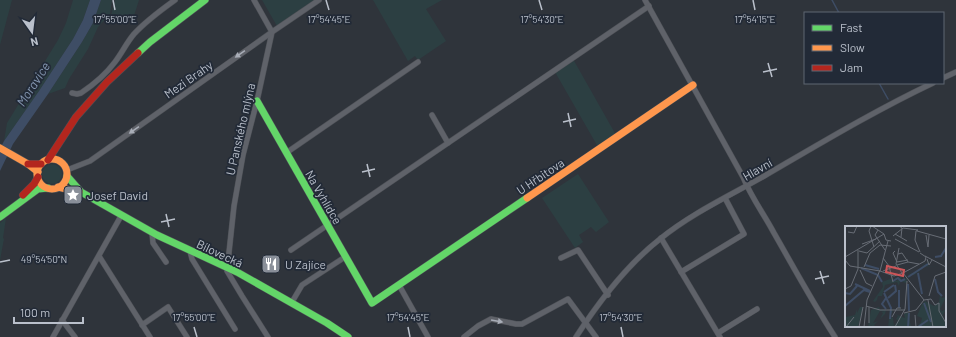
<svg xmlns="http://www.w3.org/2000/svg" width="956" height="337" font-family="Barlow,sans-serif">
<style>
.green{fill:#2c3f42}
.water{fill:#3e4d65}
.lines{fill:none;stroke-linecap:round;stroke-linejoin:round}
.stream{stroke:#3e4d65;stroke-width:1.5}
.street-casing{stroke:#4d5056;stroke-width:6}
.fast-casing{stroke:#4d5056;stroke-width:8}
.slow-casing{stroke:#4d5056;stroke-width:8}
.jam-casing{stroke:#4d5056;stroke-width:8}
.street{stroke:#5f6269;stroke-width:5}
.fast{stroke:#63d668;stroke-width:7}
.slow{stroke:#ff974d;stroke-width:7}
.jam{stroke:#b3261e;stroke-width:7}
.oneway{fill:#a8adb7}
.ticks{fill:none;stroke:#bac0cb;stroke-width:1.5}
.labels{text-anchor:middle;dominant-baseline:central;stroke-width:3.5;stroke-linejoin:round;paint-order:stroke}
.street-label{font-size:12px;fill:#bac0cb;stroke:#222a37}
.poi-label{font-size:12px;fill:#bac0cb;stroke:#222a37;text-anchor:start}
.water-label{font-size:13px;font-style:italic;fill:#8496b0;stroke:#222a37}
.inset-river{fill:none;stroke:#3e4d65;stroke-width:2}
.inset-road{fill:none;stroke:#676c75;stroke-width:1}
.view{fill:#ce5659;fill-opacity:0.15;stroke:#ce5659;stroke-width:2}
.inset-edge{fill:none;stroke:#bac0cb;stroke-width:2}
.ticks-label{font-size:10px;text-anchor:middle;fill:#bac0cb;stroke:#222a37;stroke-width:3.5;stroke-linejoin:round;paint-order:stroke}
</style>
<rect width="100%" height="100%" fill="#2f343b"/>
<g class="green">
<polygon points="0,0 12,0 0,45"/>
<polygon points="73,0 90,0 83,20 73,39 39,91 4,141 7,123 58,40 66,23"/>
<polygon points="101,0 112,0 110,14 98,27 88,49 69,79 65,88 48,94 82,42 93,23"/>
<polygon points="115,0 139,0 133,19 111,15"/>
<polygon points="262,0 316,0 277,26"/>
<polygon points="373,0 442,0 426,9 446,41 418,60 415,56 408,61"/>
<polygon points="573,59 616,135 598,147 555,72"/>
<circle cx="52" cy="174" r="10"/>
<polygon points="578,174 609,222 596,232 591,227 579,235 583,242 575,248 542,198"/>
<polygon points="6,218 3,238 4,239 0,260 0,223"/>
</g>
<polygon class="water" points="90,0 101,0 93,23 82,42 48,94 13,144 0,171 0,149 4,141 39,91 73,39 83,20"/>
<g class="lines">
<g class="stream">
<polyline points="832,0 839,13"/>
<polyline points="879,83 888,99"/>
</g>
<defs>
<g id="street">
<polyline points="254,0 272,32 257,101 243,155 234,206 227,271 242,296 268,337"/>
<path d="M645,0L743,177C751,197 764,214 774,233C794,268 813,303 835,337"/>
<polyline points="943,78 956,72"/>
<path d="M72,93L77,94L81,93C93,85 106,74 115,62C122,53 127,42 134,34C146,21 161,10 175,0"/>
<polyline points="432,115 448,143"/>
<polyline points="286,153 418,62"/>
<polyline points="67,170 90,161 272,32 319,0"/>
<polyline points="152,233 153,243 166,262"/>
<polyline points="661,238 720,337"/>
<polyline points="291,250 649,6"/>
<polyline points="190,251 192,259 235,329"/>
<polyline points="99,256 150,337"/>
<polyline points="561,258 578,250 608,295"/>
<polyline points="681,272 744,234 725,198"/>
<polyline points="399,285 428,337"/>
<polyline points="292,302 302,285 345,257"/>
<polyline points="62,320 75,337"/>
<polyline points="142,325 168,307 187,337"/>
<polyline points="718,333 757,309"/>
<polyline points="53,337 121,216"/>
<polyline points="464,337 478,326 491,319 516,324 522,324 568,299 596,337"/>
<path d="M576,337C598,303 628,264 660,239C692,213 731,195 766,175C821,143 876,110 933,83"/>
</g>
<g id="fast">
<polyline points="138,53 150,42 205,0"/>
<polyline points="257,101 372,303 527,198"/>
<polyline points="67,176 81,192 157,235 237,272 327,323 348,337"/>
<polyline points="0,217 38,189 48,188"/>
</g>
<g id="slow">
<polyline points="0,148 28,164 38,172"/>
<circle cx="52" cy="174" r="15"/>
<polyline points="58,187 79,192"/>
<polyline points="527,198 693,85"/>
</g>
<g id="jam">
<polyline points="48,160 76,117 107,82 138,53"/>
<polyline points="28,164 41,164"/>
<polyline points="23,195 34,184 38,177"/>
</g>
</defs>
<use href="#street" class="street-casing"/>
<use href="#fast" class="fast-casing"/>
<use href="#slow" class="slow-casing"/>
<use href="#jam" class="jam-casing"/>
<use href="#street" class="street"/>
<use href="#fast" class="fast"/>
<use href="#slow" class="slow"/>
<use href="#jam" class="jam"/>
</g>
<defs><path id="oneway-solid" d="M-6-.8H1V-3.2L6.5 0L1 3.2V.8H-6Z"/></defs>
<g class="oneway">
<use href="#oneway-solid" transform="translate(240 54) rotate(145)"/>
<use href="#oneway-solid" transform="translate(134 130) rotate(145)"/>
<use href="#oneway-solid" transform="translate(497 321) rotate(10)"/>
</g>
<path class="ticks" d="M113,0L115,10M326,0L329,10M539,0L542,10M753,0L755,10M768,63L772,77M763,72L777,69M568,113L571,127M563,122L576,119M367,164L370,177M362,172L375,169M166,214L169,227M161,222L175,219M0,262L10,260M820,271L824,284M815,279L829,276M194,327L197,337M408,327L410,337M621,327L623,337"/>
<defs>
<symbol id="sight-square" viewBox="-11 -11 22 22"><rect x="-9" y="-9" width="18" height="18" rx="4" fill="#898f99" stroke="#222a37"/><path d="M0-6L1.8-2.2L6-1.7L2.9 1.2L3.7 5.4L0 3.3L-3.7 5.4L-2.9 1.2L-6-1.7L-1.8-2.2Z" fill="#fff"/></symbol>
<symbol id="restaurant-square" viewBox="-11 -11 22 22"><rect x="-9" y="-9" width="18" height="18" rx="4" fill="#898f99" stroke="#222a37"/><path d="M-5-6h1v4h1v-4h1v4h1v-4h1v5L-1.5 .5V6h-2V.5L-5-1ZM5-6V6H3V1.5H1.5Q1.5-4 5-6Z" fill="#fff"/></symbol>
</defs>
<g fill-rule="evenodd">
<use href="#sight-square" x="62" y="184" width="22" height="22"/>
<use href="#restaurant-square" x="260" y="253" width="22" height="22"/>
</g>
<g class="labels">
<g class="street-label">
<text transform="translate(188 79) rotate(-35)">Mezi Brahy</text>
<text transform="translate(240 129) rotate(-77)">U Panského mlýna</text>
<text transform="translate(757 169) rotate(-30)">Hlavní</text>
<text transform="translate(540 176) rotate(-34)">U Hřbitova</text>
<text transform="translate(324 197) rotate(60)">Na Vyhlídce</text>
<text transform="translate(220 253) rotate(25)">Bílovecká</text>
</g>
<g class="poi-label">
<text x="87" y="195">Josef David</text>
<text x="285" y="264">U Zajíce</text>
</g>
<g class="water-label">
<text transform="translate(33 84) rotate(-57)">Moravice</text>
</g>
</g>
<g transform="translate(845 226)">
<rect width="101" height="101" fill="#2f343b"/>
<path d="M84,35L83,41L95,40L86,41L78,40L77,43L69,49H66L65,51H63L61,57L55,55L54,60L52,56L40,59L37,70H33L32,74L30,76L28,75L38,61L37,56L45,53L52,55L58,47L56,53L59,54L65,48L73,45V44H74L79,39L77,37L80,39ZM95,68L97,72L101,71L95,83L97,85L101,83L98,89L101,101H72L76,96L77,92L72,90L77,78L80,75L89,80L94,76ZM15,81H18L13,101H0L1,91L10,89L12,83V87ZM34,81L35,84H41L40,88L35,93L38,87L36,86L39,85H35L28,97L33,95L29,99L31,101H25L27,99L23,101L26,84ZM45,84L48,85L45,90L48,92L49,100L53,94L51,93L53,90L50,88L60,92L59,88L63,86L66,101H43Z" fill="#2c3f42"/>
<path class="inset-river" d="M90,31L96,30L101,22M20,39L34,43M16,42L33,49L37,56M73,47L77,68M63,51L83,38M90,53L93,66L97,70M48,55L53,52L56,55L60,53M10,58L25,65M63,58L64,85M54,64V82M39,66L49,59M0,67L5,68L12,60M39,67L46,82L45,93M41,72L37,78L41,83M43,72L51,65L50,59M79,77L86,96M0,80L19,64L25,66M63,101L64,87M73,101L83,94"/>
<path class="inset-road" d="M26,0L24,5L29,21M27,0L39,8L41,14L46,15M54,0L57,2L56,11M33,4L30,9L40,24M71,5L70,14L75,26M72,5L101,13M3,6L9,7L12,0M50,8L62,15M81,9L83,21M48,10L58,2L73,4L71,5M50,13L74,26M17,18L31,13M83,21L84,9M54,22L51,38L57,47M14,25L22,27L35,15M50,25L48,27L52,36L63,34M53,28L57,27L63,36M80,30L101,41M0,31L39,8M38,32L44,40L48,56M82,33L84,39L87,34M0,34L5,40L35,45M52,39L63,36L74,38M19,41L25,27L35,19L46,20M15,44L21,57L27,60M35,45L43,15M35,45L49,50L58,47M38,45L51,40M58,47L79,74L86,73L90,79L94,77V85L101,97M58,47L80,35L81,31L75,27M0,63L6,60L13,43V24M84,70L90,50L101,46M83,74L88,101M21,80L35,84H60M59,87L71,84L79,74M70,89L71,101M47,91L52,82H56M24,97V81M1,101L9,91M14,101L18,81M19,101L22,74L35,44M50,101L60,83L62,55"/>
<path class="view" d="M42,40L59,44L58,50L41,46Z"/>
<rect width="101" height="101" class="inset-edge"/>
</g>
<g class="ticks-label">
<text x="115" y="23">17°55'00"E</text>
<text x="329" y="23">17°54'45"E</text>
<text x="542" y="23">17°54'30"E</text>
<text x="755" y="23">17°54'15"E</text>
<text x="44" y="263">49°54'50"N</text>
<text x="194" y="321">17°55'00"E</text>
<text x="408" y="321">17°54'45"E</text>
<text x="621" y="321">17°54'30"E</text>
</g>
<rect x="804" y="12" width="140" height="72" fill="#222a37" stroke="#5f6672"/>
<rect x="812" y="25" width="20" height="6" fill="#63d668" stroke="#5f6672"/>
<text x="840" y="32" font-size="12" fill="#bac0cb">Fast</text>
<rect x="812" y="45" width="20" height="6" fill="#ff974d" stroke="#5f6672"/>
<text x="840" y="52" font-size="12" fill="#bac0cb">Slow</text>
<rect x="812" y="65" width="20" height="6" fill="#b3261e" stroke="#5f6672"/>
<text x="840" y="72" font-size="12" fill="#bac0cb">Jam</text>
<g transform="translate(32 32) rotate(166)" stroke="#222a37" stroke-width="3" paint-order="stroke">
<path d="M0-3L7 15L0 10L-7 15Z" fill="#bac0cb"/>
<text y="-6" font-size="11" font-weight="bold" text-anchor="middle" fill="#bac0cb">N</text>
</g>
<path d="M14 317v6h69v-6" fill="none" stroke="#bac0cb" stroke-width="2"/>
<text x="20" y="317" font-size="12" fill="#bac0cb" stroke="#222a37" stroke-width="3" paint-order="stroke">100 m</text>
</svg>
